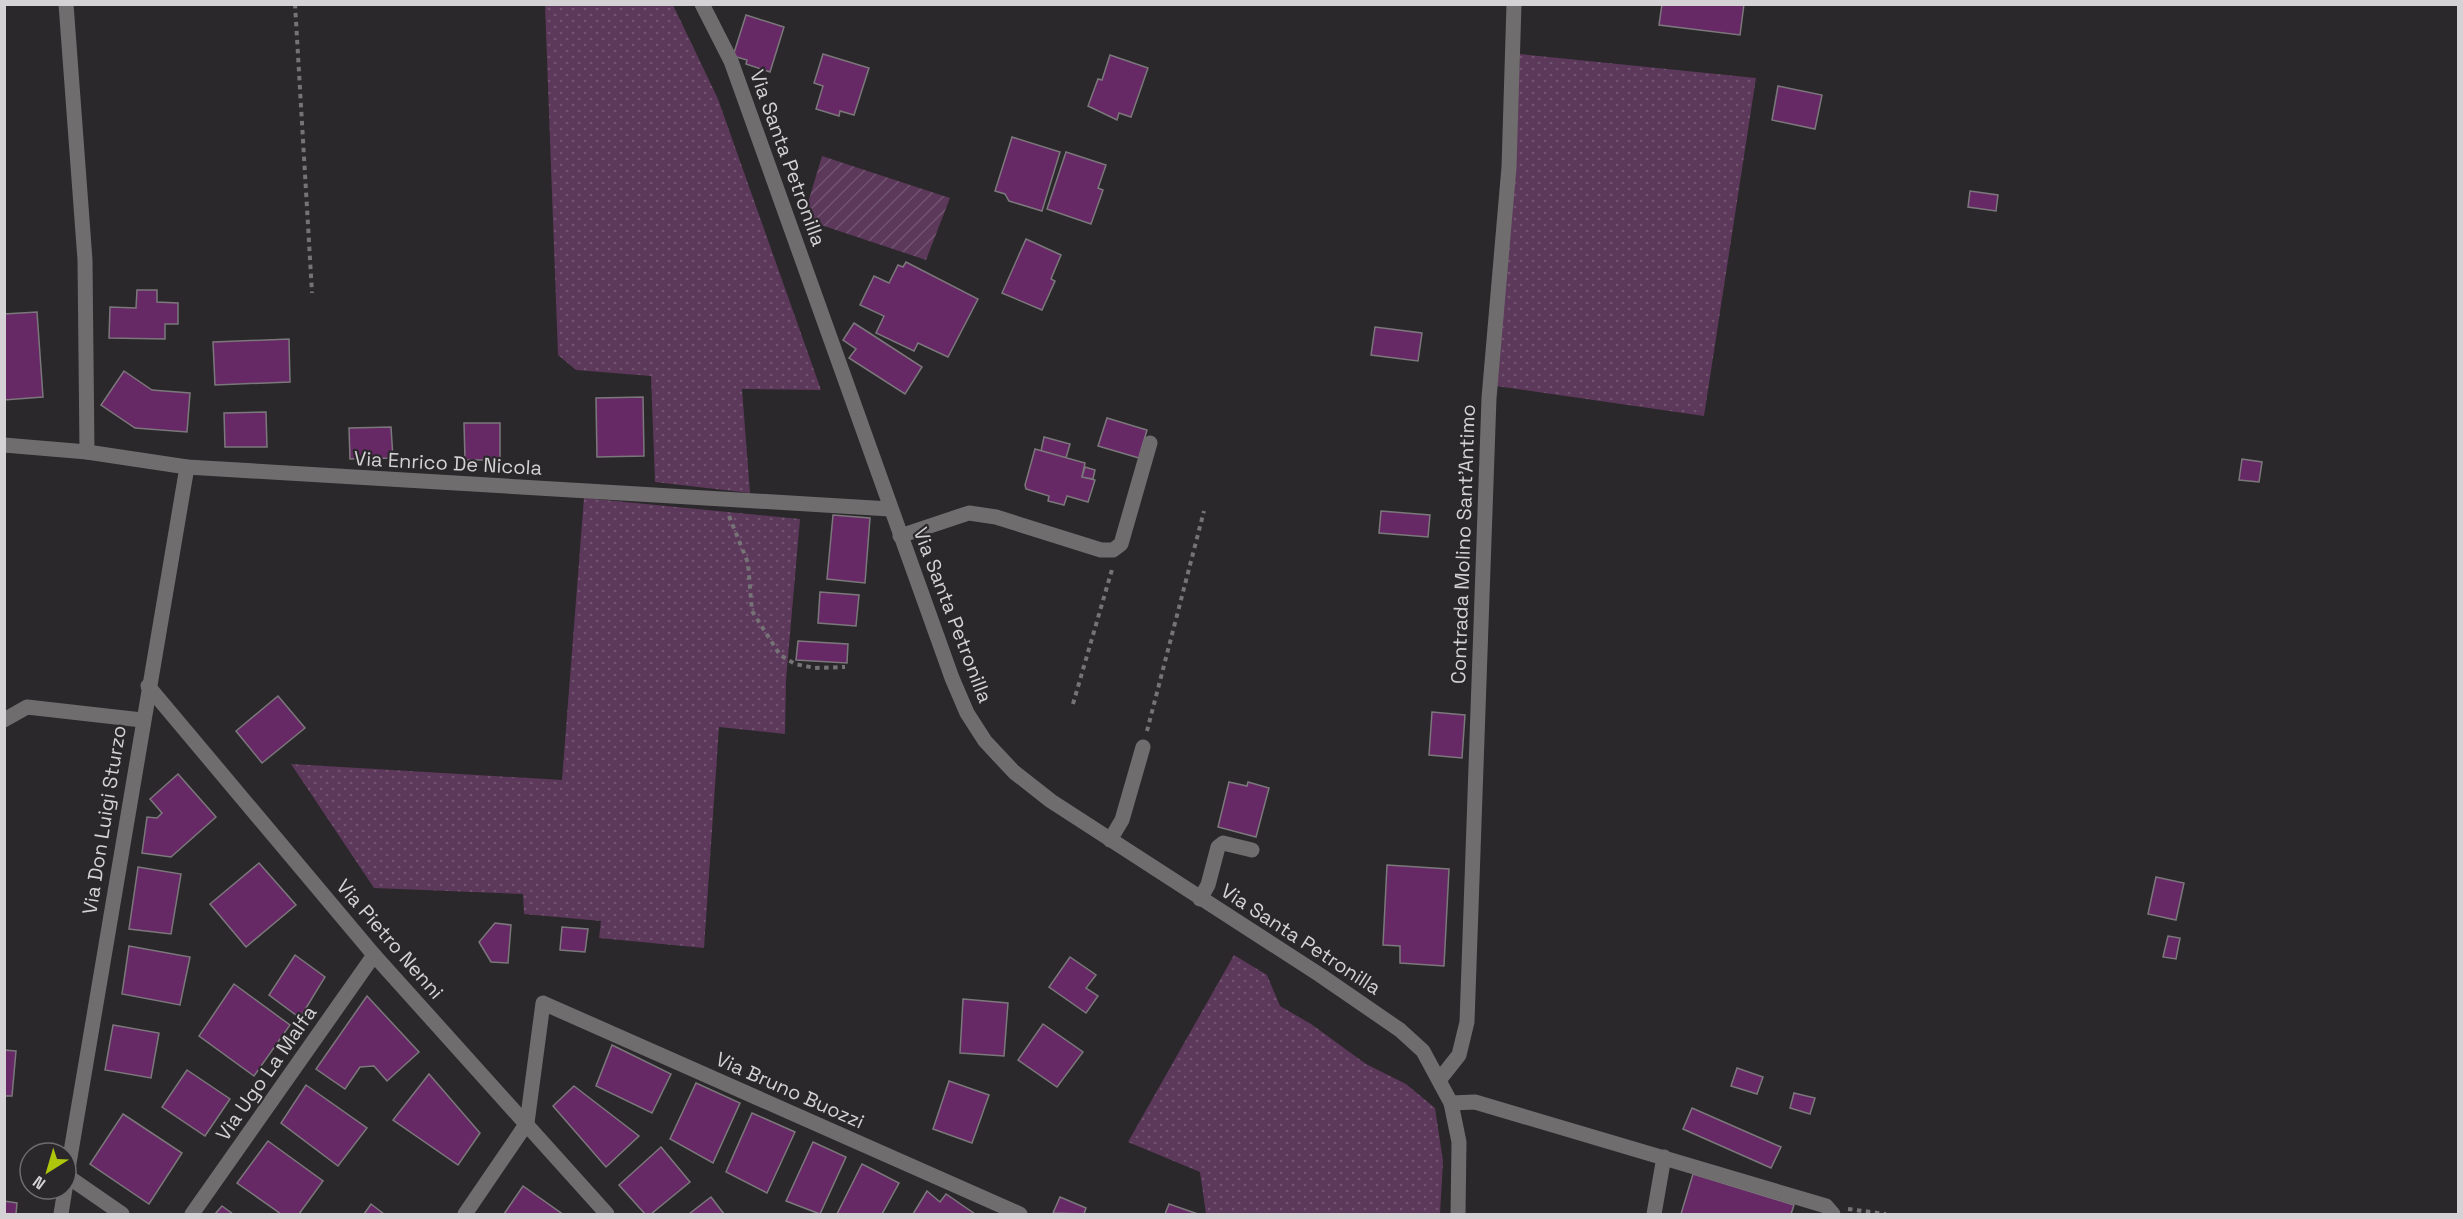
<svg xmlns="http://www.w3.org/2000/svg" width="2463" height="1219" font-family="'Space Grotesk',sans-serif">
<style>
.grass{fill:url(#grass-dots)}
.garden{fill:url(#garden-furrows)}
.building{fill:#672966;stroke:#7b787b;stroke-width:1.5}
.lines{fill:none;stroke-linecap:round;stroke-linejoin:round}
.path{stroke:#757375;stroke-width:4;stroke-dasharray:4.5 4.5;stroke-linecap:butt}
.minor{stroke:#6f6d6e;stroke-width:15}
.labels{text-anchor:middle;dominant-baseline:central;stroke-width:4.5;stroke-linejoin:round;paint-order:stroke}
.street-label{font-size:20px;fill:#d4d2d4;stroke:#2a282a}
</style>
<defs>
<pattern id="grass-dots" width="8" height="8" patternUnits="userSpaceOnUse" patternTransform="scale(1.5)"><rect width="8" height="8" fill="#5c385a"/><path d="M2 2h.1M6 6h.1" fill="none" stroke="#725471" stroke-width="1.8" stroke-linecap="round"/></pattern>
<pattern id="garden-furrows" width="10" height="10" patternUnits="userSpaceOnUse" patternTransform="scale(1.5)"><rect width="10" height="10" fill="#5c385a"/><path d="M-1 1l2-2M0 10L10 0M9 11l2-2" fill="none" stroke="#725471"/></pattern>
</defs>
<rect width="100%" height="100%" fill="#2a282a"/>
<g class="grass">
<polygon points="545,5 673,5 718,99 821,390 742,389 750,493 655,482 651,376 576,370 558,355"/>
<polygon points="1520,54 1756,78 1704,416 1496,386"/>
<polygon points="584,498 800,519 786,680 785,734 719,727 704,948 599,938 601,921 524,914 523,894 374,888 291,764 562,780"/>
<polygon points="1234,955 1267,975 1280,1006 1311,1024 1366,1064 1406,1084 1435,1108 1443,1161 1440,1214 1206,1214 1200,1172 1128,1142"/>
</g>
<polygon class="garden" points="822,156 950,198 926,260 815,223 807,206"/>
<g class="building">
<polygon points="1662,4 1744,4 1740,35 1659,25"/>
<polygon points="746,15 784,27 770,72 746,64 747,60 733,56"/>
<polygon points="823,54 869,68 854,115 840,111 839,116 816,109 823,86 814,83"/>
<polygon points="1110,55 1148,68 1131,117 1119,113 1117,120 1088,106 1098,79 1102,80"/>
<polygon points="1778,86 1822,95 1815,129 1772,120"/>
<polygon points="1012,137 1060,152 1042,211 1009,201 1005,194 995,191"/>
<polygon points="1066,152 1106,165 1098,188 1103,190 1091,224 1047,209"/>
<polygon points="1970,191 1998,195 1996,211 1968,207"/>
<polygon points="1026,239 1061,255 1051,279 1055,281 1042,310 1002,293"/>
<polygon points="906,262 978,299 948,357 918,343 914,351 876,333 884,316 860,305 874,276 889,283 898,265 903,267"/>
<polygon points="137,290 157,290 157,302 178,303 178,324 165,324 165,339 109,338 110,307 136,308"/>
<polygon points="37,312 43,397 4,400 4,314"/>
<polygon points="854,323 922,367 905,394 849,358 856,349 843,340"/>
<polygon points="1375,327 1422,333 1418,361 1371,355"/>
<polygon points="289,339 290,382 215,385 213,342"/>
<polygon points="124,371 152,390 190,393 187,432 135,428 101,405"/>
<polygon points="643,397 644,456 597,457 596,398"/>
<polygon points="266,412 267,447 225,447 224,413"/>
<polygon points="1107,418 1147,430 1139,458 1098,446"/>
<polygon points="464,423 500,423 500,460 465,460"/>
<polygon points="391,427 393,458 350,459 349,428"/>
<polygon points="1044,437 1070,444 1066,458 1041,451"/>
<polygon points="1035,449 1085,463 1082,477 1095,480 1088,502 1067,496 1064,505 1048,501 1049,496 1026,489 1025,485"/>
<polygon points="2242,459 2262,462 2259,482 2239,480"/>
<polygon points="1085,467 1095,470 1093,479 1082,477"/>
<polygon points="1381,511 1430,515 1428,537 1379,533"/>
<polygon points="833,515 870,518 865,583 827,579"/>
<polygon points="820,592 859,595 856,626 818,623"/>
<polygon points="798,641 848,644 847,663 796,660"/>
<polygon points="278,696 305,728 262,763 236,731"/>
<polygon points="1432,712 1465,715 1462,758 1429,755"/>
<polygon points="178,774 216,817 171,857 142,853 147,817 157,818 162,813 150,799"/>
<polygon points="1229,782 1247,786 1248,782 1269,788 1256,837 1218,827"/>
<polygon points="259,863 296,905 246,947 210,904"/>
<polygon points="1387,865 1449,869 1444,966 1400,963 1400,946 1383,945"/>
<polygon points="138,867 181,874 171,934 129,929"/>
<polygon points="2156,877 2184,883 2176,920 2148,914"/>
<polygon points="495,923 511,925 508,963 491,962 479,942"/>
<polygon points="562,927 588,929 585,952 560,950"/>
<polygon points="2168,936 2180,938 2176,959 2163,957"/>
<polygon points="129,946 190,957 180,1005 122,994"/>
<polygon points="295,955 325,977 300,1018 269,995"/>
<polygon points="1070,957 1096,975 1086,988 1098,996 1086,1013 1049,987"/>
<polygon points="234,984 290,1025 254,1076 199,1036"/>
<polygon points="367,996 419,1052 387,1081 374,1066 360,1067 345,1089 316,1069"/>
<polygon points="963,999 1008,1003 1004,1056 960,1053"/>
<polygon points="1043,1024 1083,1052 1057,1087 1018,1060"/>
<polygon points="113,1025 159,1033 151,1078 105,1070"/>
<polygon points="612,1045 671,1074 652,1113 596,1086"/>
<polygon points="4,1050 16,1051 12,1096 4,1096"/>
<polygon points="1737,1068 1763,1077 1757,1094 1731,1086"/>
<polygon points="187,1070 230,1099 205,1136 162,1107"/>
<polygon points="429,1074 480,1133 458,1165 393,1120"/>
<polygon points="949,1081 989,1095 972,1143 933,1129"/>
<polygon points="696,1083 740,1103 713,1163 670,1139"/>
<polygon points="306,1085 367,1128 338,1166 281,1123"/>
<polygon points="574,1086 639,1136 606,1167 553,1106"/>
<polygon points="1794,1093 1815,1098 1810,1114 1790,1108"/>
<polygon points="1692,1108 1781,1147 1771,1168 1683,1129"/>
<polygon points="752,1113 795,1132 767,1193 726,1172"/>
<polygon points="123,1114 182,1153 149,1204 90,1164"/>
<polygon points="268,1141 323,1181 299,1214 281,1214 237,1183"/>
<polygon points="813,1142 846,1157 820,1214 786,1201"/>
<polygon points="661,1147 690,1182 651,1214 645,1214 619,1185"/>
<polygon points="862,1164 899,1183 882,1214 837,1214"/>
<polygon points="1693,1174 1794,1205 1791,1214 1681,1214"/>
<polygon points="523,1186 561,1213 559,1214 504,1214"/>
<polygon points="927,1191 940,1202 946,1194 975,1214 913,1214"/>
<polygon points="711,1197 724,1214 689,1214"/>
<polygon points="1060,1197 1086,1208 1084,1214 1053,1213"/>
<polygon points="4,1201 17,1203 16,1214 4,1214"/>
<polygon points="371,1204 384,1214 364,1214"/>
<polygon points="1169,1204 1198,1214 1165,1214"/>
<polygon points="222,1206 233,1214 215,1214"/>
</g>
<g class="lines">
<g class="path">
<polyline points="295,4 312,293"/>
<polyline points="729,516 748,563 752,611 780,655 795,664 815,668 845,667"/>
<polyline points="1073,704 1113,566"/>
<polyline points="1147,731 1204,511"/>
<polyline points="1848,1209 1886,1214"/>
</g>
<g class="minor">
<polyline points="66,4 85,260 87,452"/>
<polyline points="702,4 731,61 952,678 967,713 985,741 1014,772 1051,801 1320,975 1400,1030 1423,1051 1451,1103 1459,1142 1458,1214"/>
<polyline points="4,445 87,452 187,467 890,509"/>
<polyline points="900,536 969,513 996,517 1101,550 1113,550 1121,544 1150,443"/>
<polyline points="148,686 374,955 607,1214"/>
<polyline points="4,720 27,707 142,720"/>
<polyline points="1110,840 1122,820 1143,747"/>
<polyline points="1200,899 1208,885 1218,847 1223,843 1252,850"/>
<polyline points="1440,1079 1459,1055 1467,1022 1489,398 1509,167 1514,4"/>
<polyline points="1451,1103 1475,1102 1826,1206 1833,1214"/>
<polyline points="67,1176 122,1214"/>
<polyline points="66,1181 187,467"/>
<polyline points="61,1214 65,1189"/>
<polyline points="192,1214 374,955"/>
<polyline points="465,1214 527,1123 543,1003 1020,1214"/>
<polyline points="1654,1214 1664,1157"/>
</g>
</g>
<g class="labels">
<g class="street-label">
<text transform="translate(788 158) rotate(70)">Via Santa Petronilla</text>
<text transform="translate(448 463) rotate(3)">Via Enrico De Nicola</text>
<text transform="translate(1463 544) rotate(-88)">Contrada Molino Sant'Antimo</text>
<text transform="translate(953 615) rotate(69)">Via Santa Petronilla</text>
<text transform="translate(104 820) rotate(-81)">Via Don Luigi Sturzo</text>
<text transform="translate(390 939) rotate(49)">Via Pietro Nenni</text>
<text transform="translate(1301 939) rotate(33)">Via Santa Petronilla</text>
<text transform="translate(266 1073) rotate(-55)">Via Ugo La Malfa</text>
<text transform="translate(790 1090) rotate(24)">Via Bruno Buozzi</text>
</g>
</g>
<rect width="2463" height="1219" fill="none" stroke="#d4d2d4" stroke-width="12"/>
<g transform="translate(48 1171) rotate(217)"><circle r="28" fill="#2a282a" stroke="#6e6c6e" stroke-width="1.5"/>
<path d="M0-4.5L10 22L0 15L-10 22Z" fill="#aec60c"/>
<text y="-9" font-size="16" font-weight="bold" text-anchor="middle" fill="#d4d2d4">N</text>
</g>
</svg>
